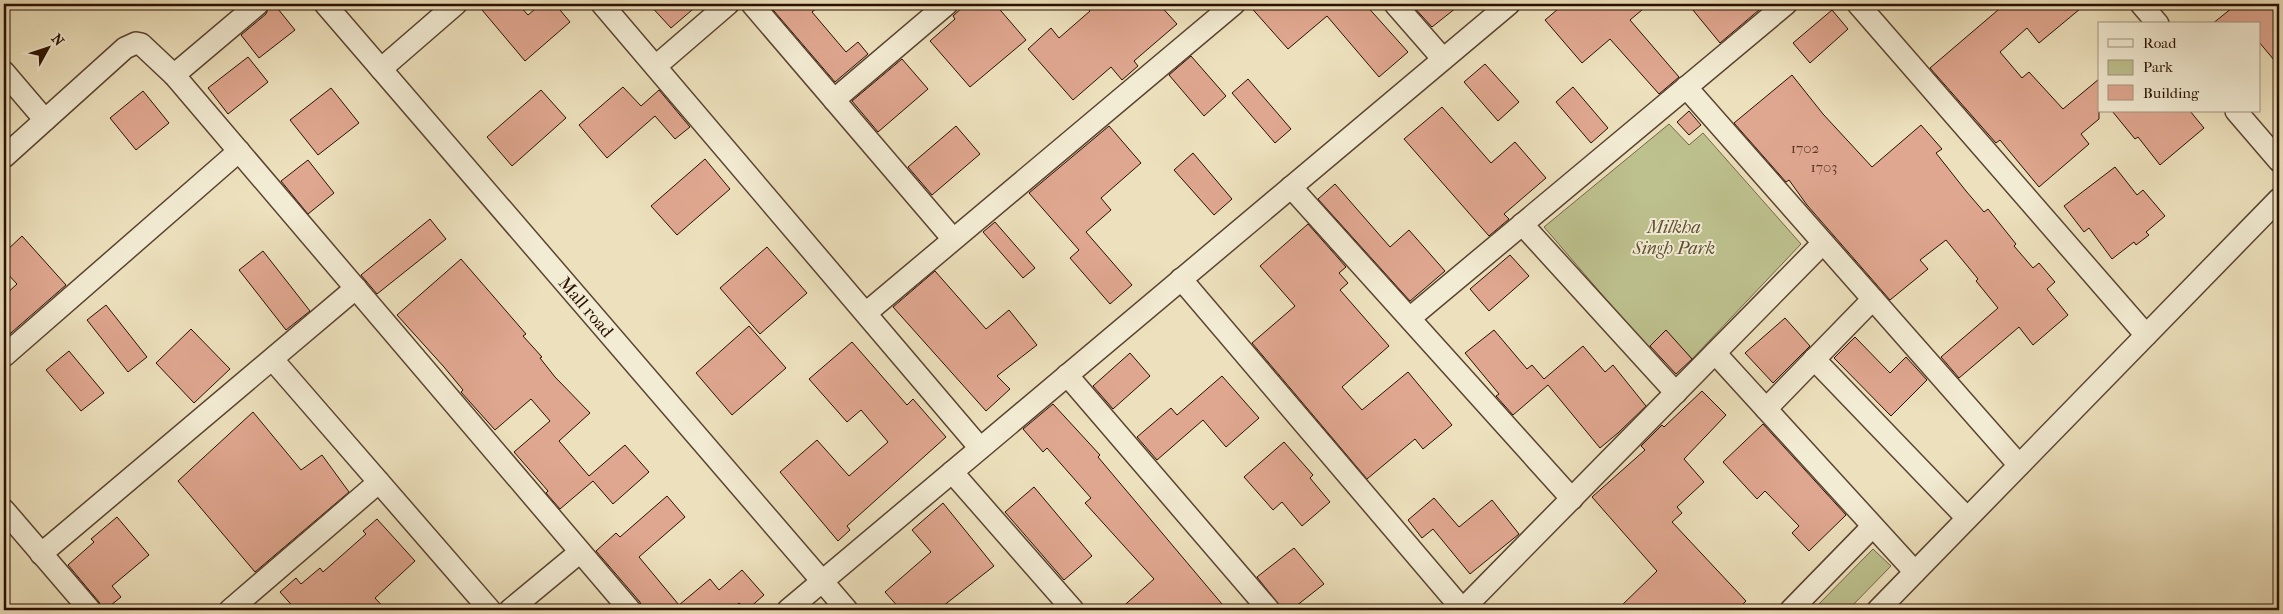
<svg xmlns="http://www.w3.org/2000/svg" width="2283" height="614" font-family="'IM FELL French Canon',serif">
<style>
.green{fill:#bdc18e;stroke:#746848}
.building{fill:#e0a790;stroke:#2a1001}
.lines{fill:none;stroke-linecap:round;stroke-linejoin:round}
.minor-casing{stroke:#5b4430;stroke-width:24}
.minor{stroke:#f3ecd4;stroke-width:21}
.labels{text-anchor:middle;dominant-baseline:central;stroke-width:4;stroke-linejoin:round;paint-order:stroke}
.number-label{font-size:15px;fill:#583625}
.park-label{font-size:18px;font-style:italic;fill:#5d4e32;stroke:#f3ecd4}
.street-label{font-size:18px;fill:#2a1001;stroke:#f3ecd4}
</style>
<rect width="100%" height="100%" fill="#ede1bd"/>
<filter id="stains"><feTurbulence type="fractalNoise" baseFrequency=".004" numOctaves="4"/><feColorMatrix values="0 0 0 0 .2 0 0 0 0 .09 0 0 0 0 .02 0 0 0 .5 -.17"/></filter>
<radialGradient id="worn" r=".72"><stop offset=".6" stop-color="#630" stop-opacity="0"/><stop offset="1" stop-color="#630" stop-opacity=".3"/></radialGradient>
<g class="green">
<polygon points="1669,124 1689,145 1703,133 1801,244 1692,359 1666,331 1648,348 1544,227"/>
<polygon points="1873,549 1891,566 1848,610 1813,610"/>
</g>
<g class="building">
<polygon points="270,4 274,4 295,30 259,58 241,35 266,14"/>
<polygon points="477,4 518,4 528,15 541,4 555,4 570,22 525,61"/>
<polygon points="649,4 699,4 671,28"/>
<polygon points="768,4 822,4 812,12 846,52 858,42 868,54 835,82"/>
<polygon points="966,4 995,4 1026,40 970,87 930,41 955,19 953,16"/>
<polygon points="1083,4 1159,4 1177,24 1134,61 1138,66 1122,80 1111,67 1073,100 1028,49 1051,28 1059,38 1090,11"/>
<polygon points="1248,4 1365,4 1408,52 1379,77 1327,16 1288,49"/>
<polygon points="1411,4 1461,4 1432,27"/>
<polygon points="1564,4 1649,4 1630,20 1679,77 1659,94 1610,39 1582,63 1545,20"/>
<polygon points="1688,4 1766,4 1720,43"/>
<polygon points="2005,4 2086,4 2039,43 2027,28 2000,52 2022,78 2029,72 2063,109 2099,79 2099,119 2081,134 2089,144 2039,187 2000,140 1996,143 1930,68"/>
<polygon points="2237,4 2279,4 2279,66 2259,42 2259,24 2212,24"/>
<polygon points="1832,10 1848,29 1810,63 1793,43"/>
<polygon points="1191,56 1226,96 1204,116 1169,75"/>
<polygon points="248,57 268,82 228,114 208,88"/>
<polygon points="902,59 928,89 878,132 852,101"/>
<polygon points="1485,64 1519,102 1498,121 1464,82"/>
<polygon points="1792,75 1823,114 1872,167 1921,125 1942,149 1936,153 1966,191 1984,212 1988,209 2016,244 2014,246 2033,268 2039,263 2055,282 2047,289 2068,315 2033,345 2019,327 1959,378 1941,357 1998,308 1976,281 1978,279 1946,240 1920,260 1928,269 1890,300 1807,205 1789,180 1786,182 1734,123"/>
<polygon points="1248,79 1291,129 1275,143 1232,93"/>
<polygon points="623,87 641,106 659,90 690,127 675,139 655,116 607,158 579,125"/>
<polygon points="1573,87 1608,128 1591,143 1556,102"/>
<polygon points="331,88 359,123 318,155 290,120"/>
<polygon points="541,90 566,118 512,166 487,137"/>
<polygon points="143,91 169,123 136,150 110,118"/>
<polygon points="1442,107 1491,163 1515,142 1546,178 1504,214 1509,219 1489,236 1404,139"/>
<polygon points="1689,111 1701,125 1689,135 1677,122"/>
<polygon points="2112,111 2190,111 2204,128 2160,165 2138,137 2135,139"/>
<polygon points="956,126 980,154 932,195 908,167"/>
<polygon points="1109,126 1141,163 1101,198 1111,210 1086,232 1132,285 1110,304 1070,258 1079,250 1029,193"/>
<polygon points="1193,153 1232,199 1214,215 1174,170"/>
<polygon points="705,159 730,189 677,235 651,206"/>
<polygon points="308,160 334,193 308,214 281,181"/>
<polygon points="2115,167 2137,195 2143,190 2165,216 2146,232 2149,235 2136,245 2134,242 2112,259 2089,228 2084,232 2064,206"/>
<polygon points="1335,184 1390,247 1409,230 1445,271 1410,301 1318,199"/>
<polygon points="430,219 446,239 377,294 361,275"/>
<polygon points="995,222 1035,268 1023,278 983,232"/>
<polygon points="1308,224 1346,267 1339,273 1348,283 1340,290 1389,346 1342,387 1362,410 1408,372 1452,425 1423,449 1415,439 1367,479 1252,343 1295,306 1260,266"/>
<polygon points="22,236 66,285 4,339 4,296 17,284 4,270 4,253"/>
<polygon points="767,247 807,293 760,334 720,288"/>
<polygon points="263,251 310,311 286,330 239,270"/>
<polygon points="1510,255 1529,276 1489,311 1470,289"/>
<polygon points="461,259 526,334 523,336 542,357 540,358 555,377 590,413 559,441 589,476 625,445 649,472 613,504 593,481 560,509 546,493 548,491 514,452 550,421 531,399 495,430 461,392 463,390 444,367 397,315"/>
<polygon points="935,271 986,329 1009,310 1037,345 997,376 1010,389 986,411 893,307"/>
<polygon points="106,305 147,357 128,372 87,320"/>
<polygon points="1785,318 1810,346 1773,383 1745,353"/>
<polygon points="749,326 786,368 732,415 696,373"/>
<polygon points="191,329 230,369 194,403 156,363"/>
<polygon points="1494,330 1527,369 1532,365 1544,379 1583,346 1605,372 1613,365 1646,406 1618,433 1600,448 1548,385 1513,415 1496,396 1499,394 1465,353"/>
<polygon points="1666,330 1692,359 1676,374 1650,346"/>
<polygon points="1855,337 1890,373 1906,357 1927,380 1891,416 1834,358"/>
<polygon points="852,342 907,405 913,399 946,437 847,526 850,530 838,541 780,472 817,440 849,476 888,442 861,410 847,422 809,379"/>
<polygon points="69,351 104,393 81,411 46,370"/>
<polygon points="1130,353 1150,376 1113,409 1093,386"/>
<polygon points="1222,376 1259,418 1226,447 1203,420 1157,460 1137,437 1171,408 1177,415"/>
<polygon points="1702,391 1726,415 1684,459 1704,482 1677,507 1682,513 1672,522 1746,601 1737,610 1617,610 1657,571 1592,497 1645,450 1641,446 1662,425 1664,427"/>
<polygon points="1053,404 1100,455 1098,457 1227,610 1119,610 1154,579 1085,503 1091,498 1047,448 1043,452 1023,429"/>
<polygon points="253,412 301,470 322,455 349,492 255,572 178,481"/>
<polygon points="1763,424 1846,515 1809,551 1792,533 1799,526 1765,491 1757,499 1723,462"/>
<polygon points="1284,442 1313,475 1310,478 1330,502 1302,526 1282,502 1273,510 1244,477"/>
<polygon points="1034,487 1092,556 1064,580 1005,512"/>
<polygon points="667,496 685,517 639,557 679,605 710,579 719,590 742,570 764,595 747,610 739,603 731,610 642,610 640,602 596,551 616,533 620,537"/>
<polygon points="1434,498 1459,527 1492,500 1519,534 1470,574 1433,529 1422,538 1408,520"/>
<polygon points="943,503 994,566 938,610 901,610 885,592 931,552 912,530"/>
<polygon points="117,517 149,555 112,586 121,597 105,610 102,610 99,602 68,565 94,542 91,539"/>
<polygon points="377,519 415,561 375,598 386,610 296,610 280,592 296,578 301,584 320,568 323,572 366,534 363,531"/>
<polygon points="1294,548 1324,584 1291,610 1283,610 1257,577"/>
</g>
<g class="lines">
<defs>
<g id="minor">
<path id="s1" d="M325,4L847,610"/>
<polyline points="602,4 980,448"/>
<polyline points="752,4 953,239"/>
<polyline points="1395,4 1443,59"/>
<polyline points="1858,4 2146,335"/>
<polyline points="2141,4 2158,24"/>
<polyline points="656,66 728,4"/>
<polyline points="381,69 456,4"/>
<polyline points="4,72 45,120"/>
<polyline points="174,75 258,4"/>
<polyline points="1686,87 2019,465"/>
<polyline points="834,100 947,4"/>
<polyline points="2236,111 2279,161"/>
<polyline points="4,157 125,48 136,43 141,44 174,75 630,610"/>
<polyline points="1291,187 1572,499"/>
<polyline points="1522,224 1676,393"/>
<polyline points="1181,279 1463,610"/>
<polyline points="866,313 1234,4"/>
<polyline points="1410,318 1786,4"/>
<polyline points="1715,353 1915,572"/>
<polyline points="4,356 239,151"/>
<polyline points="1814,359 1967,518"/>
<polyline points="273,360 490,610"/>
<polyline points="1067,375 1269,610"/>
<polyline points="1766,409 1873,299"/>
<polyline points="952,472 1073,610"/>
<polyline points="4,510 90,610"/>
<polyline points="41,554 356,288"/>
<polyline points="230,610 379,482"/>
<polyline points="510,610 580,552"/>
<polyline points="788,610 1509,4"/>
<polyline points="1462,610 1823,243"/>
<polyline points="1791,610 1872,527"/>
<polyline points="1878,610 2279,199"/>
</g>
</defs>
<use href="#minor" class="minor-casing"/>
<use href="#minor" class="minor"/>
</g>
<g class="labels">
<g class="number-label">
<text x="1805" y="148">1702</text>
<text x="1824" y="167">1703</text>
</g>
<g class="park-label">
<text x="1674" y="227">Milkha<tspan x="1674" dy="21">Singh Park</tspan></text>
</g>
<g class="street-label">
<text stroke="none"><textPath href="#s1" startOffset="400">Mall road</textPath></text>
</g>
</g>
<rect width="2283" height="614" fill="none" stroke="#ede1bd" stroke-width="20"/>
<rect x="5" y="5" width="2273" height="604" fill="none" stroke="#2a1001" stroke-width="2.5"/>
<rect x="10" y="10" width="2263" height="594" fill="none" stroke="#2a1001"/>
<rect x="2098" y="22" width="162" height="90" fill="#f3ecd4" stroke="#a39480"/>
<rect x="2108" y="39" width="25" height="8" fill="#f3ecd4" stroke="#a39480"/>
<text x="2143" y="48" font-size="15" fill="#2a1001">Road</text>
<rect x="2108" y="60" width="25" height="15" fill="#bdc18e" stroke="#a39480"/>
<text x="2143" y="72" font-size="15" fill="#2a1001">Park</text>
<rect x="2108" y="85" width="25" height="15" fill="#e0a790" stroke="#a39480"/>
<text x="2143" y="98" font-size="15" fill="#2a1001">Building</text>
<g transform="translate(48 48) rotate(50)" stroke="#f3ecd4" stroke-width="4" paint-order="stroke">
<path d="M0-4L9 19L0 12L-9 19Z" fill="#2a1001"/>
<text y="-8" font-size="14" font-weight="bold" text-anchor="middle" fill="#2a1001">N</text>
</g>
<rect width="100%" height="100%" filter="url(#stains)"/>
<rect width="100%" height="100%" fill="url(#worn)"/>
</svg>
